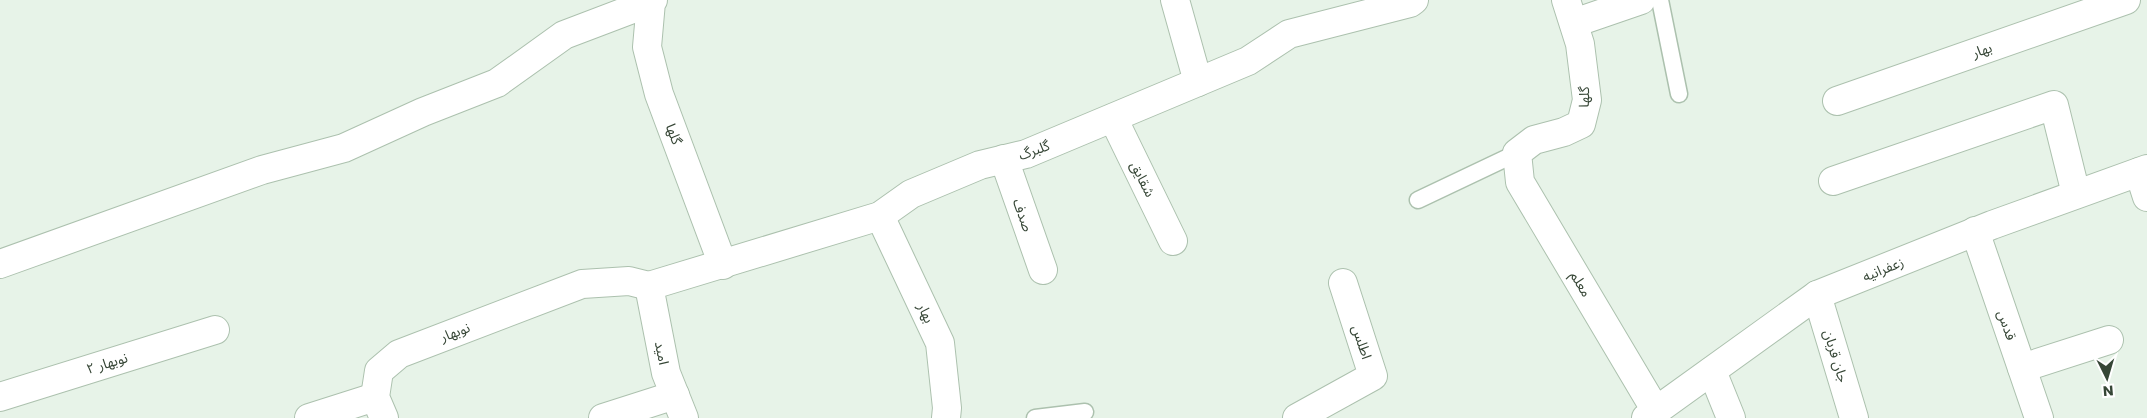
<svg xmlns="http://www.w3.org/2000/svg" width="2147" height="418" font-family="Poppins,'Noto Sans Arabic',sans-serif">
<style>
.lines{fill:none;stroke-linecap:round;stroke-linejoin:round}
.service-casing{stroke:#acc1ae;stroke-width:19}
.minor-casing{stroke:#acc1ae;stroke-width:30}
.tertiary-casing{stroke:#acc1ae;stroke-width:30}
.service{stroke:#fff;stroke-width:16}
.minor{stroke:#fff;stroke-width:28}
.tertiary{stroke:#fff;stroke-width:28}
.labels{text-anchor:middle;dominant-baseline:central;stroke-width:4;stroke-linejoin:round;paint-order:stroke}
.street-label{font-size:14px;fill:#364636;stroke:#fff}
</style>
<rect width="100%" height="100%" fill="#e7f3e8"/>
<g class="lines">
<defs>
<g id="service">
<polyline points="1660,0 1679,94"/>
<polyline points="1418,200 1517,153"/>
<polyline points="1035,418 1085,412"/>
</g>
<g id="minor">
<polyline points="653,0 651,2 647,47 659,94 723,265"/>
<polyline points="1175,0 1198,82"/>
<polyline points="1566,0 1580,44 1587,100 1581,124 1564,132 1534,140 1517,153 1520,182 1656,411"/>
<polyline points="1574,23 1641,0"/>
<polyline points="1837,101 2126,0"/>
<polyline points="1113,118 1173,241"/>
<polyline points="1004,159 1043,270"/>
<polyline points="2139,172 2147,197"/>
<polyline points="1833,181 2054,105 2076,194"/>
<polyline points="880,216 940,343 947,408 946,418"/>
<polyline points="1975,231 2039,418"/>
<polyline points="0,264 262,170 344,148 423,112 497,83 564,35 651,2"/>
<polyline points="649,286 880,216 911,194 980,165 1026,154 1248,61 1289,34 1410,3 1414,0"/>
<polyline points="649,286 666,373 684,418"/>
<polyline points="1817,295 1854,418"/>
<polyline points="2022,368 2109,340"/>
<polyline points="1712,371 1731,418"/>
<polyline points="0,397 215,330"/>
<polyline points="309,418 375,397"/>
<polyline points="384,418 375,397 379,371 399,354 582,284 629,281 649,286"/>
<polyline points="603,418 675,395"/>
<polyline points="1297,418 1373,376 1343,283"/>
</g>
<polyline id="tertiary" points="1646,418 1817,295 1992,225 2147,169"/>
</defs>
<use href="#service" class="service-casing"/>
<use href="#minor" class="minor-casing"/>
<use href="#tertiary" class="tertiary-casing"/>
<use href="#service" class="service"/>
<use href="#minor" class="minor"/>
<use href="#tertiary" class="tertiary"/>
</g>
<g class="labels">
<g class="street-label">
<text transform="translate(1982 50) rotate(-19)">بهار</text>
<text transform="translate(1584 97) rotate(-89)">گلها</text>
<text transform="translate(674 134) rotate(69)">گلها</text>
<text transform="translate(1034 150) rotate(-20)">گلبرگ</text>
<text transform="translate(1143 179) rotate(64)">شقایق</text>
<text transform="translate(1023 215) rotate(71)">صدف</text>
<text transform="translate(1883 269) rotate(-22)">زعفرانیه</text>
<text transform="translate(1581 284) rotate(59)">معلم</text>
<text transform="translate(926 313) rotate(65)">بهار</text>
<text transform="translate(2007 325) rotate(71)">قدس</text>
<text transform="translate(455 332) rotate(-21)">نوبهار</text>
<text transform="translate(1362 342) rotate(72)">اطلس</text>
<text transform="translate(662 353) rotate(79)">امید</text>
<text transform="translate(1836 356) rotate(73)">جان قربان</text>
<text transform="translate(107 363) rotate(-17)">نوبهار ۲</text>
</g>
</g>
<g transform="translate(2107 378) rotate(175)" stroke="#ffffff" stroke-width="4" paint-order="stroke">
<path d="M0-4L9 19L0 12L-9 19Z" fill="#364636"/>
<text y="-8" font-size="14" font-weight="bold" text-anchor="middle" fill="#364636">N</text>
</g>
</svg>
